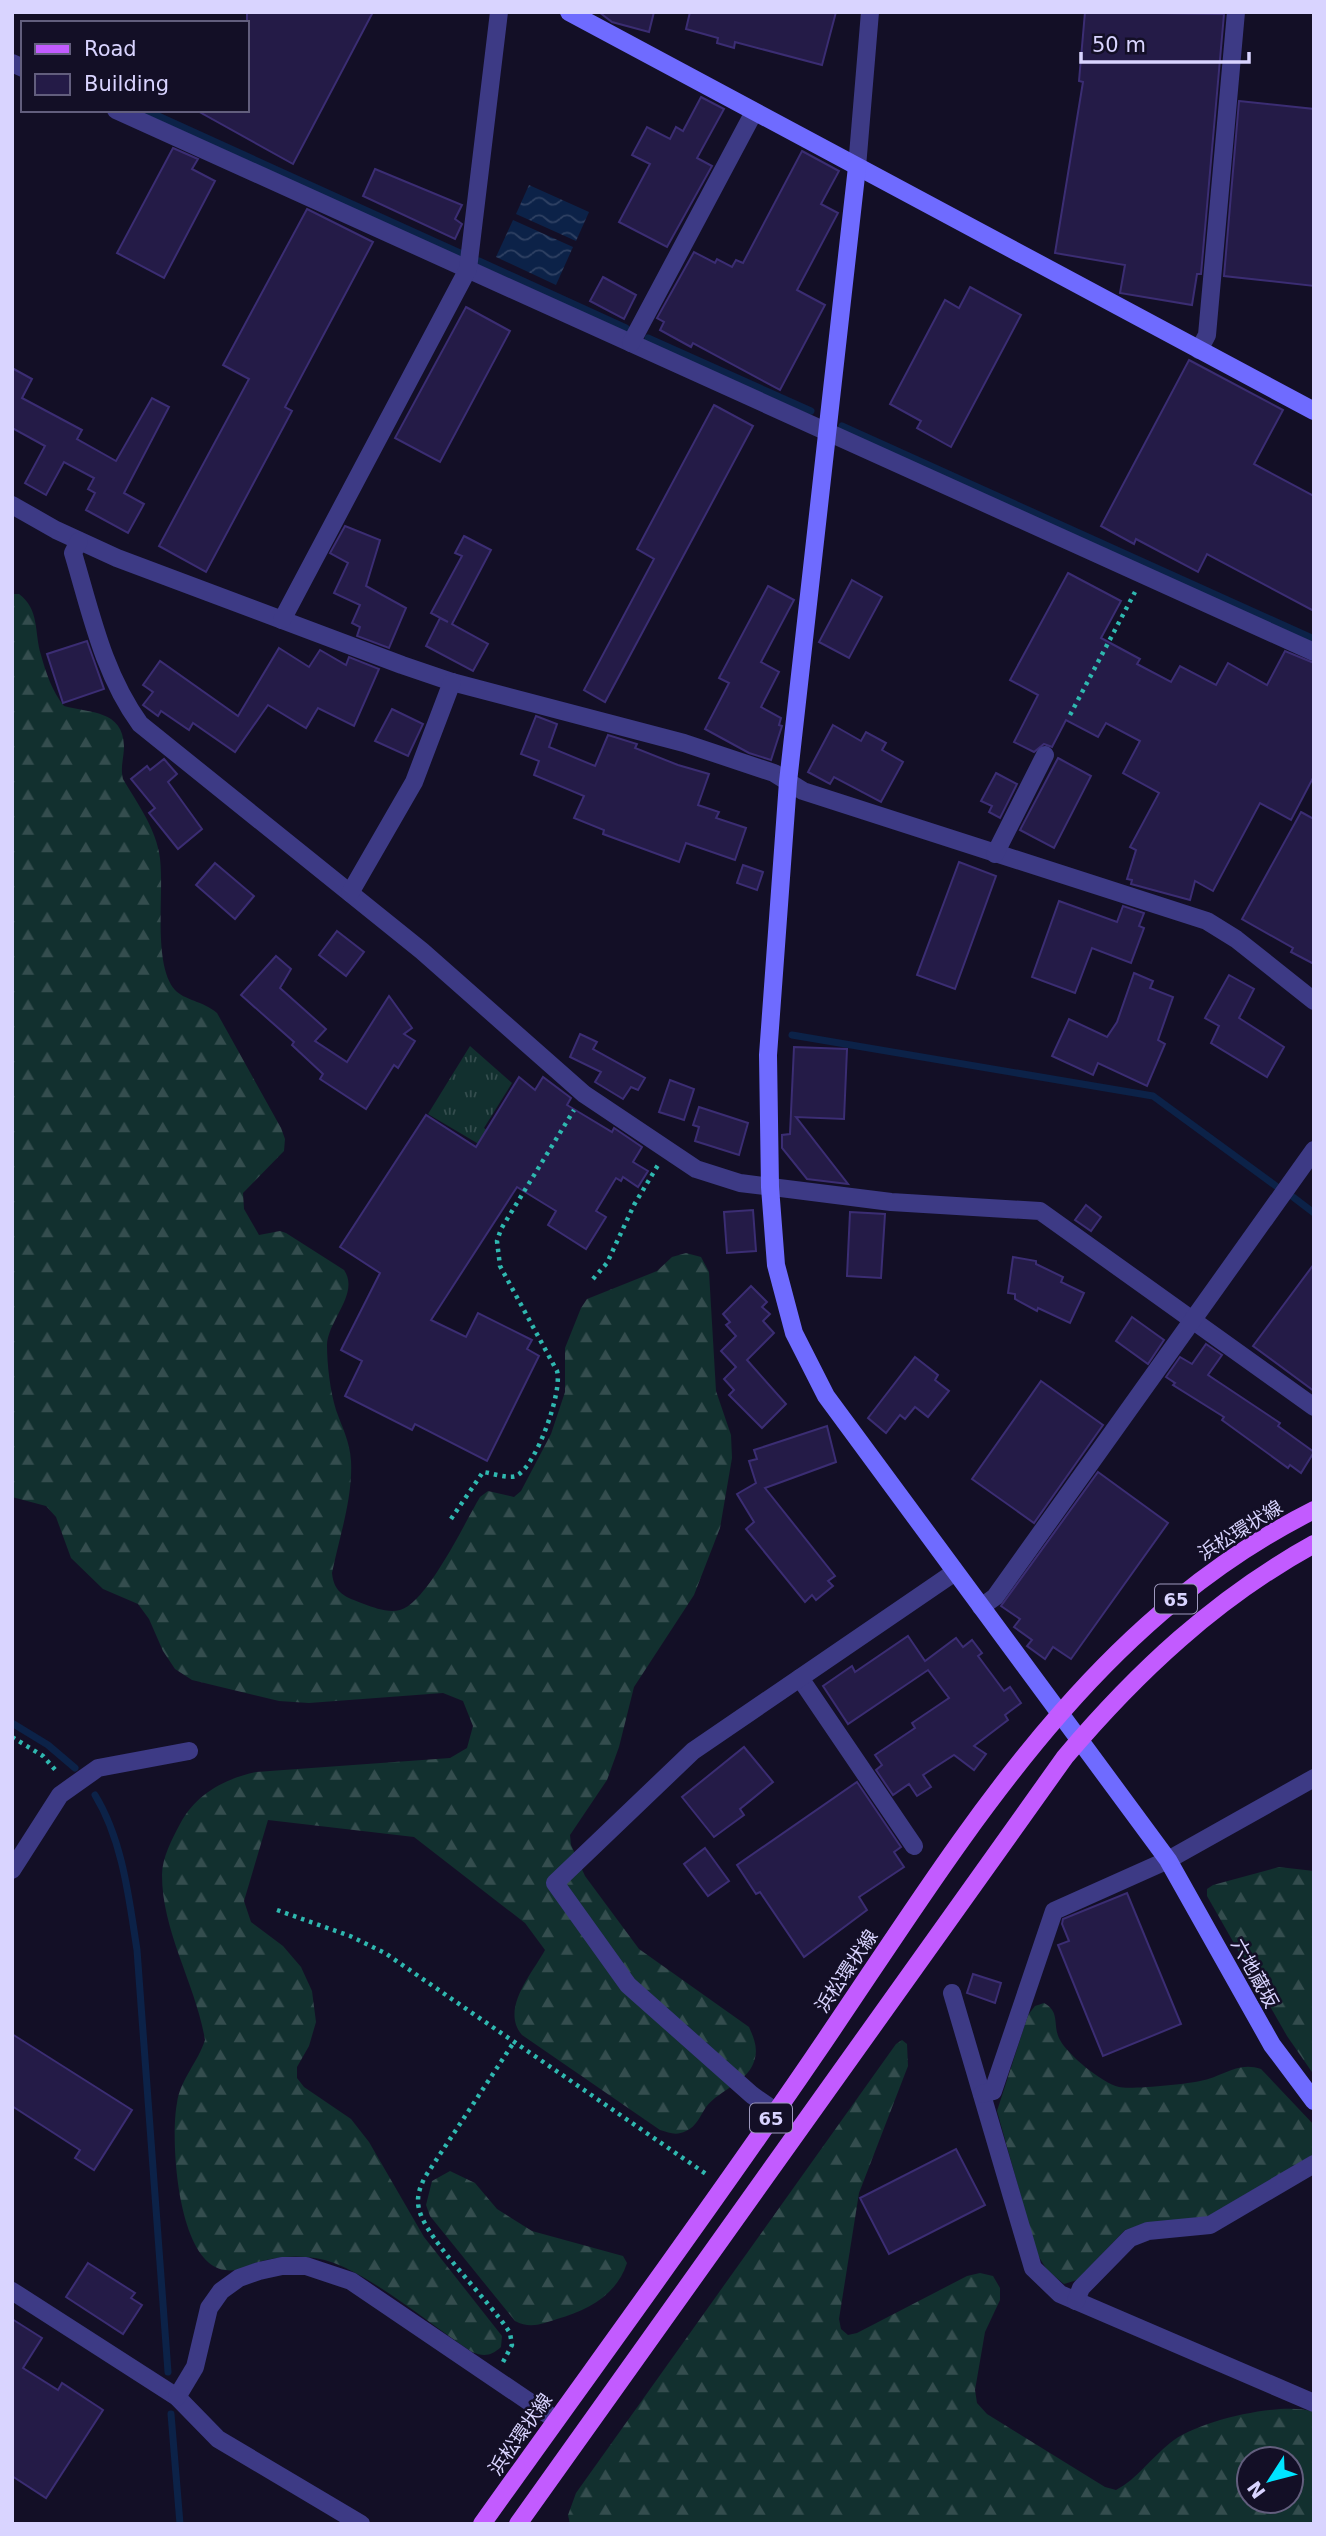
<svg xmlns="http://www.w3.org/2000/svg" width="1326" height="2536" font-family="'DejaVu Sans','Noto Sans JP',sans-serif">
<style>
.forest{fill:url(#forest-firs);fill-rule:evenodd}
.park{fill:url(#park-tufts)}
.water{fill:url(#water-waves)}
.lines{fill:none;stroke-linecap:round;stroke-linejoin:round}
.stream{stroke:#0c2248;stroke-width:7}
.building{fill:#241b47;stroke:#3b2d73;stroke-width:2}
.path{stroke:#2fb8b0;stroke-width:4.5;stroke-dasharray:3.5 5;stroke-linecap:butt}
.street{stroke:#3d3a85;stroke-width:18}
.secondary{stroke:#6f6bff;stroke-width:18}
.primary{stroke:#c25bff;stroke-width:18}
.labels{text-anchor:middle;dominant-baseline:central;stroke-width:5;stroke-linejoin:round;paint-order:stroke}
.shield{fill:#130f26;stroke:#9e99be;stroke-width:2}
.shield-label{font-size:18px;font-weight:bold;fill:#d9d4ff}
.street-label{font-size:19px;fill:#d9d4ff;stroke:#130f26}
</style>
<defs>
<pattern id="forest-firs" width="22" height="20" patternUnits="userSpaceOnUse" patternTransform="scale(1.75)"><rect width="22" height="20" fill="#12302f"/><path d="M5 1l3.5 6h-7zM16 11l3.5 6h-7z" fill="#344d4e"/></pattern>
<pattern id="park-tufts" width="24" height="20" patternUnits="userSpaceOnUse" patternTransform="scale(1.75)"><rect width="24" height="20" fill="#12302f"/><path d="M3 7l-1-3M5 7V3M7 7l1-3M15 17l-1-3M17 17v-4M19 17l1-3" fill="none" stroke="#344d4e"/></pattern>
<pattern id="water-waves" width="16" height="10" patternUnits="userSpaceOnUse" patternTransform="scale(1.75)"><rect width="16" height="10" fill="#0c2248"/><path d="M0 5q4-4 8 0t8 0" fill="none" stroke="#2f4163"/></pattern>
</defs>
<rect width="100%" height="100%" fill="#130f26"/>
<g class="forest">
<path d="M12,594H19C40,610 34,632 41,655C46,673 52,691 64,706C90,713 123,710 124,746C124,758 120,767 123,779C136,801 154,826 159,852C166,887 151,962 175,990C184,1000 203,1001 217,1013L281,1128L285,1139L284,1151L243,1193L244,1209L259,1235L280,1231L286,1233L344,1270C360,1293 328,1320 327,1345C327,1364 330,1391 336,1410C342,1427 350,1442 351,1461C353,1498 339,1538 332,1573C334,1594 346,1597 364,1604C375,1608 388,1613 400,1610C427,1603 465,1522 480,1497L488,1491L514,1497L521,1491L551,1434L565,1392V1348L581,1308L587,1299L657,1271L672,1257L686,1253L701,1257L709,1272L716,1391L731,1435L732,1458L720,1528L694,1595L634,1687L619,1747L607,1780L570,1835L571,1845L585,1876L639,1949L749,2027C753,2036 758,2047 755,2058C750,2082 720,2089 706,2107C700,2116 697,2126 686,2131C676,2136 670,2133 660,2130L522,2035C500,2009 532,1974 545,1950L525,1923L414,1837L268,1820L244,1901L251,1922L283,1946L301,1967L312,1991L316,2022L309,2046L297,2067V2078L304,2087L351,2119L369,2142L424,2237L502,2336L501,2347C491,2356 484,2357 472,2352C431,2325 378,2280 334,2263C309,2254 280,2255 255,2263C245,2267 236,2272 225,2270C177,2264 170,2139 177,2103C180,2080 198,2062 205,2040C196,1985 162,1932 162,1875C162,1858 172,1839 180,1824C196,1794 224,1779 256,1772L450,1758L467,1748L473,1726L463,1701L443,1693L309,1703L279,1701L192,1680L175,1669L163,1651L149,1619L138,1604L103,1589L71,1558L56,1517L46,1506L12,1497Z"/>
<polygon points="1279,1867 1314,1871 1314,2075 1287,2036 1207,1896 1207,1889 1213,1885"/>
<path d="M1044,2003C1061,2012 1052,2026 1060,2040C1068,2055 1102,2083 1119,2087C1128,2090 1188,2084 1200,2081C1223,2077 1237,2061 1261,2069L1314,2125V2154L1207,2217L1147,2223L1125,2230L1077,2280L1064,2284L1047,2270L1037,2254L997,2111L1028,2015L1035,2006Z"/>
<path d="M902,2040L907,2044L908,2066L859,2193L839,2319L841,2329L848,2335L857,2333L967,2276L980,2273L993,2276L1000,2288V2300L985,2332L975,2390L977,2403L987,2414L1105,2487L1116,2490C1137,2479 1151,2458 1170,2443C1196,2421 1278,2402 1311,2411L1314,2412V2524H570L568,2515L576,2493L896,2044ZM1249,2459H1291V2501H1249Z"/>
<path d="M450,2171L475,2183L497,2209L532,2231L623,2256L627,2263C616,2296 588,2310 557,2319C542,2324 530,2329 515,2321L430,2216L426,2205L432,2181Z"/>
</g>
<polygon class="park" points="470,1046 512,1083 484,1128 495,1136 487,1149 428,1114"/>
<g class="water">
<polygon points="529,185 589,212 576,241 516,214"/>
<polygon points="513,220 573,247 556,285 496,257"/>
</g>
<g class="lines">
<g class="stream">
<polyline points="145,110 460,253"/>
<polyline points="479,261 626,328"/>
<polyline points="648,338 811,411"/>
<polyline points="842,426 1314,639"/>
<polyline points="792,1035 1153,1096 1276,1186"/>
<polyline points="1293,1197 1314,1213"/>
<polyline points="12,1723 48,1745 75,1768"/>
<path d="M95,1795C123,1841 129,1899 137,1950L168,2372"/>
<polyline points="171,2414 180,2524"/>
</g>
</g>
<g class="building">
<polygon points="247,12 373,12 293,164 196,110 247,110"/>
<polygon points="599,12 654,12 649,32 612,22"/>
<polygon points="690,12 836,12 822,65 735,42 734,48 717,43 718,38 686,29"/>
<polygon points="1085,12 1224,14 1201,274 1197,274 1192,305 1120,293 1125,265 1055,253 1083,82 1079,81"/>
<polygon points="701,97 724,109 697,158 712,166 667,247 619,222 650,164 632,155 647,127 670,139 676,127 683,131"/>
<polygon points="1239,101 1314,109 1314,286 1224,276"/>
<polygon points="173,148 198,159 192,169 215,181 164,278 117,253"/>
<polygon points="802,151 839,171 821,204 838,213 797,290 825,305 780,390 693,343 691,347 660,330 664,322 657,318 694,252 715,263 717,259 732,267 736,260 743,263"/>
<polygon points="375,169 462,205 455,219 462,224 455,239 363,196"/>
<polygon points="307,209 373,242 285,407 292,411 206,572 159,546 249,379 223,365"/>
<polygon points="603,277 636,295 624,319 590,301"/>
<polygon points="970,287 1021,315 951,447 917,428 921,421 890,404 945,300 959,308"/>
<polygon points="466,307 510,331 440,462 395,438"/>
<polygon points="1189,360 1283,410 1254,464 1314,496 1314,611 1207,554 1198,572 1136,539 1134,544 1101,526"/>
<polygon points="12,368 32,379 22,398 82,430 77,439 116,461 152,398 169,407 124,493 144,504 128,533 86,510 95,493 88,489 94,478 64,462 46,495 25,483 45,446 12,428"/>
<polygon points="714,405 753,426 605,702 584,690 654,559 637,549"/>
<polygon points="345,526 380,540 366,586 406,608 389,648 357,636 360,627 352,623 360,605 334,593 348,563 330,553"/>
<polygon points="464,536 491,550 452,624 488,644 473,671 426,646 440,618 448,622 431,613 462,556 455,553"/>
<polygon points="1068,573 1121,601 1101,638 1140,659 1137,664 1171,682 1180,666 1216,685 1228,663 1267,685 1285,651 1314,663 1314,776 1291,820 1260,803 1213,891 1195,881 1190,900 1131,884 1132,880 1127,879 1136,850 1130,847 1159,793 1123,773 1140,741 1106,723 1098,737 1066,720 1052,747 1044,744 1034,752 1014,742 1038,695 1010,680"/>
<polygon points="852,580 882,597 849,658 819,642"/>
<polygon points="768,586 794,600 761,662 779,672 761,707 781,718 779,725 782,726 771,760 749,753 705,729 729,683 719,678"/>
<polygon points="87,641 104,689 63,703 47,654"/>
<polygon points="279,648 309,667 320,650 346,665 349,657 379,669 354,726 318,708 306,728 268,705 235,752 193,723 189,730 161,711 158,716 143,705 153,692 143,685 160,661 238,716"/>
<polygon points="392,709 423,724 408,756 375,741"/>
<polygon points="536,716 557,724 549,747 595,766 608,735 637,744 635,748 678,765 709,774 698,805 719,812 716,818 746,828 735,860 686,843 679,862 603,834 604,830 574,818 584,796 534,775 539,761 521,754"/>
<polygon points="833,725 861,741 866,732 886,743 882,750 903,762 881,802 834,777 830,784 808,772"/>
<polygon points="1058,758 1091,776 1054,848 1020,830"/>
<polygon points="164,759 177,774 168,782 202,829 178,849 149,813 155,808 131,779 147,766 150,770"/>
<polygon points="996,773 1017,784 1000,818 989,812 992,806 981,801"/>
<polygon points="1301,812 1314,819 1314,964 1291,952 1293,948 1242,919"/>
<polygon points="959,862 996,876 955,989 917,975"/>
<polygon points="215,863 254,896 235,919 196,885"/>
<polygon points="743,865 763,872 757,890 737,883"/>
<polygon points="1059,901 1117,922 1123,906 1144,913 1139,926 1144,928 1131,963 1092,948 1075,993 1032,977"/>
<polygon points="337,931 364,952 346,976 319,955"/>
<polygon points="276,956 291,969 280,988 326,1029 315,1041 347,1062 389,996 412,1028 404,1034 415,1041 398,1068 394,1065 366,1109 320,1079 323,1074 292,1045 294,1042 241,995"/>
<polygon points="1134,973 1153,981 1150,988 1173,997 1158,1040 1165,1044 1147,1086 1098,1063 1093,1075 1052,1056 1069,1019 1107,1037 1117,1022"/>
<polygon points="1229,975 1254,989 1239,1018 1284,1047 1267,1077 1211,1043 1219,1026 1205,1018"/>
<polygon points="580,1034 597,1042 593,1049 645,1078 638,1090 631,1087 623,1099 595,1082 601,1072 570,1057"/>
<polygon points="794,1047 847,1049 844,1119 796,1117 848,1184 807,1179 782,1148 782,1135 790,1134"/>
<polygon points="519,1077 535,1090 543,1077 571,1098 567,1105 612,1132 614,1128 642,1147 633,1162 648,1171 638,1187 623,1177 621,1181 616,1178 596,1211 606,1217 586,1249 548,1225 556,1211 517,1187 431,1320 466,1337 478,1313 532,1340 527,1349 539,1356 487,1461 415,1424 412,1430 345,1396 362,1361 341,1350 380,1273 340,1247 426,1115 476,1147"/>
<polygon points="670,1080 694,1089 684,1120 659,1112"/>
<polygon points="699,1107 748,1123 739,1155 695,1141 699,1127 693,1125"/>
<polygon points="1086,1205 1101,1217 1091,1231 1075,1220"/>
<polygon points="753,1210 756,1251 727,1253 724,1212"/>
<polygon points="850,1212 885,1214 881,1278 847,1276"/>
<polygon points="1013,1257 1036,1261 1036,1264 1063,1277 1061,1282 1084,1293 1070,1323 1038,1308 1037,1311 1015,1299 1015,1294 1008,1293"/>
<polygon points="1314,1264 1314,1391 1253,1346"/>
<polygon points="751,1286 767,1302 762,1307 770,1314 763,1321 774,1333 747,1360 786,1404 762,1428 729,1395 734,1390 724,1379 736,1367 721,1351 736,1336 726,1325 730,1322 723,1314"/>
<polygon points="1132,1317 1164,1340 1148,1364 1116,1341"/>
<polygon points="1206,1344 1222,1355 1208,1375 1280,1423 1278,1426 1314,1452 1301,1473 1290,1465 1288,1468 1222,1420 1224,1417 1173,1385 1175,1383 1166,1377 1180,1357 1192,1364"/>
<polygon points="915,1357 938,1375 935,1380 949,1391 928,1417 915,1407 905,1419 900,1415 886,1433 868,1418"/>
<polygon points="1041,1381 1103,1425 1034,1523 972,1479"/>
<polygon points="827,1426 836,1462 765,1488 835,1576 828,1581 833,1586 816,1600 812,1595 805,1602 746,1529 754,1522 737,1494 756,1483 749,1461 757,1459 754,1450"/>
<polygon points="1098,1472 1168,1523 1071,1659 1053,1647 1045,1659 1027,1646 1032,1640 1014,1627 1020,1619 1001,1606"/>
<polygon points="908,1636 925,1661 956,1638 963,1647 972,1640 982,1653 978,1656 1004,1691 1010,1687 1021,1703 1005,1715 1008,1720 974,1746 986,1754 974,1770 954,1755 923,1775 931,1787 917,1796 909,1784 893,1795 876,1770 882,1765 875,1755 915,1728 912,1723 949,1698 928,1670 848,1724 823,1686 852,1666 855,1672"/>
<polygon points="744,1747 773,1782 740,1809 744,1815 714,1837 682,1797"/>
<polygon points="857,1782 901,1847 894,1852 904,1867 859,1897 867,1910 804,1957 760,1892 756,1894 737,1865"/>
<polygon points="705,1848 729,1881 708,1896 684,1864"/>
<polygon points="1127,1893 1181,2024 1103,2056 1058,1945 1069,1941 1062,1924 1063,1919"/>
<polygon points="973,1974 1001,1983 995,2003 967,1993"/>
<polygon points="12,2034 132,2110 94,2170 75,2158 80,2150 12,2106"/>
<polygon points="956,2149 985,2205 889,2254 860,2198"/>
<polygon points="88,2263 135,2293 131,2298 142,2305 123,2334 66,2297"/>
<polygon points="12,2319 42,2338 23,2368 58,2390 62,2383 103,2410 46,2498 12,2476"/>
</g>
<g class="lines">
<g class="path">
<polyline points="1070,715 1135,592"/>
<polyline points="593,1279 607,1263 634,1205 658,1165"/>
<path d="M451,1519L483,1472C492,1473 507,1479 516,1476C536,1467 563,1391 557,1371L500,1266L497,1241L501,1229L574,1110"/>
<polyline points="12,1737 43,1756 58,1773"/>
<polyline points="277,1910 350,1936 385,1953 709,2176"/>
<path d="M503,2362L512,2345L510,2333C490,2301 426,2240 419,2209C416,2197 420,2187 425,2177L514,2042"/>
</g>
<g class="street">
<polyline points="12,63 23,68"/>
<polyline points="116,110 1314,652"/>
<polyline points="857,167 870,12"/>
<polyline points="631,343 754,112"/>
<polyline points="1199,350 1207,335 1236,12"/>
<polyline points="12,505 56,530 117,558 402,665 452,682 684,743 774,773 803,791 1207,921 1236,939 1314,1001"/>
<path d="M79,541L73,553C91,613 103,673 140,724L422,951L584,1094L696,1169L740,1183L891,1202L1040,1211L1314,1407"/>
<polyline points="282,620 468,269 499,12"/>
<polyline points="995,854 1045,755"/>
<polyline points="350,893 414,782 452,682"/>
<polyline points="981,1607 995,1597 1314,1150"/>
<polyline points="800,1678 914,1846"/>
<polyline points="12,1870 60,1795 98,1768 189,1751"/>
<polyline points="952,1993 1033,2268 1060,2294 1314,2403"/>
<polyline points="982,2094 993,2091 1054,1911 1168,1860 1314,1778"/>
<polyline points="775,2111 752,2095 628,1985 555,1883 693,1751 955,1572"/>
<polyline points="12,2291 177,2397 218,2439 361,2524"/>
<polyline points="1076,2301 1081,2288 1130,2238 1148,2231 1210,2225 1314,2164"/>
<polyline points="177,2397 195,2367 209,2308 221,2291 239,2278 259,2271 282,2266 306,2266 351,2281 556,2420"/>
</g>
<g class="secondary">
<polyline points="569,12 1314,411"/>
<polyline points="857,167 788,782 768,1055 770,1187 776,1265 794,1333 826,1396 1168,1860 1272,2045 1314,2101"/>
</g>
<g class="primary">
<path d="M482,2524C593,2368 706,2215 813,2058C955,1851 1081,1627 1314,1510"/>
<path d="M518,2524L1065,1757C1137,1672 1216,1598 1314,1544"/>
</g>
</g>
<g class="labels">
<g class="shield">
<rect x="1155" y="1584.5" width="42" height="29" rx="5"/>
<rect x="750" y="2103.5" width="42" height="29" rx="5"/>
</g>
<g class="shield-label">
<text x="1176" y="1599">65</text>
<text x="771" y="2118">65</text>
</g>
<g class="street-label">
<text transform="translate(1240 1530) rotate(-32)">浜松環状線</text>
<text transform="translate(846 1971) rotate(-56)">浜松環状線</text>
<text transform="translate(1255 1973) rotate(61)">六地蔵坂</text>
<text transform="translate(520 2434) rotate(-55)">浜松環状線</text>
</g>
</g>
<rect width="1326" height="2536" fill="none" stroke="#d9d4ff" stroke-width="28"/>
<rect x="21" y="21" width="228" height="91" fill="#130f26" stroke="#625e7d" stroke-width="2"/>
<rect x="35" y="44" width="35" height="10" fill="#c25bff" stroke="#625e7d" stroke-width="2"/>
<text x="84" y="56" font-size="21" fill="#d9d4ff">Road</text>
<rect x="35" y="74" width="35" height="21" fill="#241b47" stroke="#625e7d" stroke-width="2"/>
<text x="84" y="91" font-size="21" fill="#d9d4ff">Building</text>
<g transform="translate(1270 2480) rotate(234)"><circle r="33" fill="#130f26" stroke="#625e7d" stroke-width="2"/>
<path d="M0-5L12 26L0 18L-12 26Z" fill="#00e5ff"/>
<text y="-10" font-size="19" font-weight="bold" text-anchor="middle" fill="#d9d4ff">N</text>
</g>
<path d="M1081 52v10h168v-10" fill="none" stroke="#d9d4ff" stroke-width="3.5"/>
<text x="1092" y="52" font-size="21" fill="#d9d4ff" stroke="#130f26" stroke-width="5" paint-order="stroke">50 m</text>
</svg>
